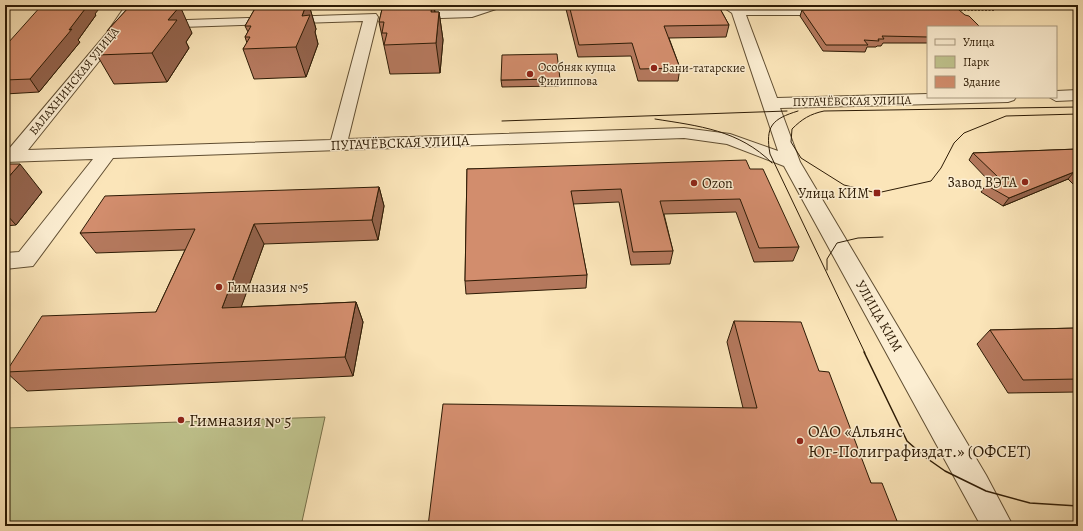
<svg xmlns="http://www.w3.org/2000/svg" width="1083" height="531" font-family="Alegreya,serif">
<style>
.green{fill:#c0c48e;stroke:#76704a}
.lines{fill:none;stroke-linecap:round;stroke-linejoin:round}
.minor-casing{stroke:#604e32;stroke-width:2}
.path{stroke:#2d1b05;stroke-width:1.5;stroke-dasharray:2 1.5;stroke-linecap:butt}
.minor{fill:#fceed2;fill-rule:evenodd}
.tram-far1{stroke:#2d1b05;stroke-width:1}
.tram{stroke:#2d1b05;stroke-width:1.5}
.wall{fill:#b5795e;stroke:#2d1b05}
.shaded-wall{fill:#93634c;stroke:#2d1b05}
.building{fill:#d28d6d;stroke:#2d1b05}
.poi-dot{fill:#8f2418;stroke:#fceed2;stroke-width:1.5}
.labels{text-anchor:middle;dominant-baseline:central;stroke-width:3;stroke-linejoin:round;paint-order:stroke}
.far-poi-label{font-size:12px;fill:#2d1b05;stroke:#fceed2;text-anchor:start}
.far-street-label{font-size:12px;fill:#2d1b05;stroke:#fceed2}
.street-label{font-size:14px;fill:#2d1b05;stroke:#fceed2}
.poi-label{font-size:14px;fill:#2d1b05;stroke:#fceed2;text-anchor:end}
.near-poi-label{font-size:17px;fill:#2d1b05;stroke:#fceed2;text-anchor:start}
</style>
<rect width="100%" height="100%" fill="#fbe5b9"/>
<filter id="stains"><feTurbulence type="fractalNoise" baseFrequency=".005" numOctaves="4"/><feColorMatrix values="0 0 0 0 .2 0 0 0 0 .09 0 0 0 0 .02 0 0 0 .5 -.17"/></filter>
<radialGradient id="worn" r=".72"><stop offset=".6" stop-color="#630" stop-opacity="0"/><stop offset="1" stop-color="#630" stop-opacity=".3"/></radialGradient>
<polygon class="green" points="325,417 301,526 5,526 5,428"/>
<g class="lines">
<defs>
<g id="minor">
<polygon points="126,5 140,5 116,40 28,150 331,140 363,21 152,28 150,25 152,22 157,21 376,14 378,17 348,139 684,128 730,134 778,151 732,13 720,5 737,5 741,7 831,7 836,8 838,11 836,14 831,15 746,15 777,98 928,94 928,97 1016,97 1014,100 1008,102 780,108 800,162 986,475 1013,526 981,526 784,166 727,144 684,138 113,158 33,266 5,269 5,253 19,252 93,159 5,162 5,150 8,150 106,34"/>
<polygon points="482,5 501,5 499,8 472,17 411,19 406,18 404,15 406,12 411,11 470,9"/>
<polygon points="1078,90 1078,100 1056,101 1049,97 1056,97 1056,91"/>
</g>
</defs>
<use href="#minor" class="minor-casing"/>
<polyline class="path" points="957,10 994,10 993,5"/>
<use href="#minor" class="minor"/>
<g class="tram-far1">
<path d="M1078,107L824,111C810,114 802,119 792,129L791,142L801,158L844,185L877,193L931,181L941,168L954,143L964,133L1006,116L1078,114"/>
<path d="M798,111C772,119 765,126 770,154L865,353"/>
<path d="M655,119C699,126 739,130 772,163"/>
<polyline points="502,121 787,111"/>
<polyline points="827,270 827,259 837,243 858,238 883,237"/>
</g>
<polyline class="tram" points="864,352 907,441 925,457 945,471 986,491 1030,503 1078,506"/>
</g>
<g class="wall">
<polygon points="257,5 309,5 316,29 315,32 318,44 306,77 254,79 243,49 247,43 245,37 248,32 245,26"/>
<polygon points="383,5 434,5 435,12 439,12 443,40 440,73 390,74 379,22"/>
<polygon points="565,5 718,5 729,25 726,37 669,38 680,68 678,81 638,81 631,56 578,57"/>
<polygon points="793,5 944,5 944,6"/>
<polygon points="946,5 953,5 928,27 928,43 883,43 881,46 877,46 876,47 867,47 865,52 823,51 800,16 802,10 941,9 945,8 945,7"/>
<polygon points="129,7 192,33 186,42 189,48 167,82 114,84 97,55 105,46 103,43 110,35 107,31"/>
<polygon points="95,14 96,15 78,40 80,42 39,92 5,94 5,43 8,43"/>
<polygon points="560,79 559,86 502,87 501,80"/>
<polygon points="1078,149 1078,189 1068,179 1003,206 981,192 986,185 990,182 969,160 973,153"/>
<polygon points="5,164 42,192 16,225 5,226"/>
<polygon points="467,169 750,169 799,247 793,261 754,262 736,212 664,214 673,251 670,264 631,265 619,202 573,204 587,275 586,288 466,294 465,281"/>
<polygon points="379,187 384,206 378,240 264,244 241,307 356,302 363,322 353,376 27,391 6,372 156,312 185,250 96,253 80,233"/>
<polygon points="734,321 819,371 871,483 743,408 727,342"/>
<polygon points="1078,328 1078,392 1008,393 977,344 990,330"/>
</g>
<g class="shaded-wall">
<polygon points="88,5 102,5 95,14 96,15 78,40 80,42 39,92 30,79"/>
<polygon points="306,5 309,5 316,29 315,32 318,44 306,77 296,47 302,16"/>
<polygon points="432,5 434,5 436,26 431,12"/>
<polygon points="180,6 192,33 186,42 189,48 167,82 152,53 168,20"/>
<polygon points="439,12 443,40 440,73 436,43"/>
<polygon points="20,164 42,192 16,225 5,213 5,181"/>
<polygon points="1074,172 1068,179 1003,206 1009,198"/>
<polygon points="379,187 384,206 378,240 372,220"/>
<polygon points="254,224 264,244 234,327 222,308"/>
<polygon points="356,302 363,322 353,376 345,357"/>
</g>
<g class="building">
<polygon points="42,5 88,5 69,30 72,29 30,79 5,80 5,43 8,43"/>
<polygon points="257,5 306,5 302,16 310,15 296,47 243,49 250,37 245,37 251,26 245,26"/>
<polygon points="383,5 432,5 431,12 439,12 436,43 384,45 387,33 382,33 384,22 379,22"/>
<polygon points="569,5 718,5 729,25 664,26 680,68 640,69 632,43 579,45"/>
<polygon points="949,5 953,5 965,15 969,16 980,27 928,27 928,37 882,36 884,39 878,39 879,41 864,40 868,45 826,45 802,10 941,9 948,7"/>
<polygon points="180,6 168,20 177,20 152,53 97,55 108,42 103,43 114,31 107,31 129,7"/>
<polygon points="557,54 560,79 501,80 502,55"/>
<polygon points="1078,149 1078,176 1074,172 1009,198 986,185 999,178 973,153"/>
<polygon points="746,160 750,169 763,169 799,247 759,248 740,199 660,201 673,251 633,252 621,189 571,191 587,275 465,281 467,169"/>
<polygon points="5,164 20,164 5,181"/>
<polygon points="379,187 372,220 254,224 222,308 356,302 345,357 6,372 42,316 156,312 195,229 80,233 105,196"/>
<polygon points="734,321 801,322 819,371 829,372 871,483 882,483 899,526 428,526 443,404 757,408"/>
<polygon points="1078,328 1078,379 1023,380 990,330"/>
</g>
<g class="poi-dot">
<circle cx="654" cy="68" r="4"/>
<circle cx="530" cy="74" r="4"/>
<circle cx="1025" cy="182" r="4"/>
<circle cx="694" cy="183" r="4"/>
<rect x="873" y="189" width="8" height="8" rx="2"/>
<circle cx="219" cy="287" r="4"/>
<circle cx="181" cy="420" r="4"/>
<circle cx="800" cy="441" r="4"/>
</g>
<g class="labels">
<g class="far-poi-label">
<text x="538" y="67">Особняк купца<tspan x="538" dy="14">Филиппова</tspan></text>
<text x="662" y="68">Бани-татарские</text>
</g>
<g class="far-street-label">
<text transform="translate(74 81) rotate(-51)">БАЛАХНИНСКАЯ УЛИЦА</text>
<text transform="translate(852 101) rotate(-1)">ПУГАЧЁВСКАЯ УЛИЦА</text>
</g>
<g class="street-label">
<text transform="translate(400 143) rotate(-2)">ПУГАЧЁВСКАЯ УЛИЦА</text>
<text transform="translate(879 316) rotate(60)">УЛИЦА КИМ</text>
</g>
<g class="poi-label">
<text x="1017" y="182">Завод ВЭТА</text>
<text x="702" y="183" text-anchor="start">Ozon</text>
<text x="869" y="193">Улица КИМ</text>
<text x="227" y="287" text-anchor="start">Гимназия №5</text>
</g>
<g class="near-poi-label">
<text x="189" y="420">Гимназия № 5</text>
<text x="808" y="431">ОАО «Альянс<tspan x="808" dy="20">Юг-Полиграфиздат.» (ОФСЕТ)</tspan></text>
</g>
</g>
<rect width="1083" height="531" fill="none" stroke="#fbe5b9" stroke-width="20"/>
<rect x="6" y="6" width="1071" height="519" fill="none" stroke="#2d1b05" stroke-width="2"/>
<rect x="10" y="10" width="1063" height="511" fill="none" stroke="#2d1b05"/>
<rect x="927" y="26" width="130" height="72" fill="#fceed2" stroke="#a99a80"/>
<rect x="935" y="39" width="20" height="6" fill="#fceed2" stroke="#a99a80"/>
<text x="963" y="46" font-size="12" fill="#2d1b05">Улица</text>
<rect x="935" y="56" width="20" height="12" fill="#c0c48e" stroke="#a99a80"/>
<text x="963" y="66" font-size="12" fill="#2d1b05">Парк</text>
<rect x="935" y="76" width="20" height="12" fill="#d28d6d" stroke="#a99a80"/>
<text x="963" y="86" font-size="12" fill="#2d1b05">Здание</text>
<rect width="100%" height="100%" filter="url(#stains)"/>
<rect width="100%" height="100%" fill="url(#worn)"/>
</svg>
